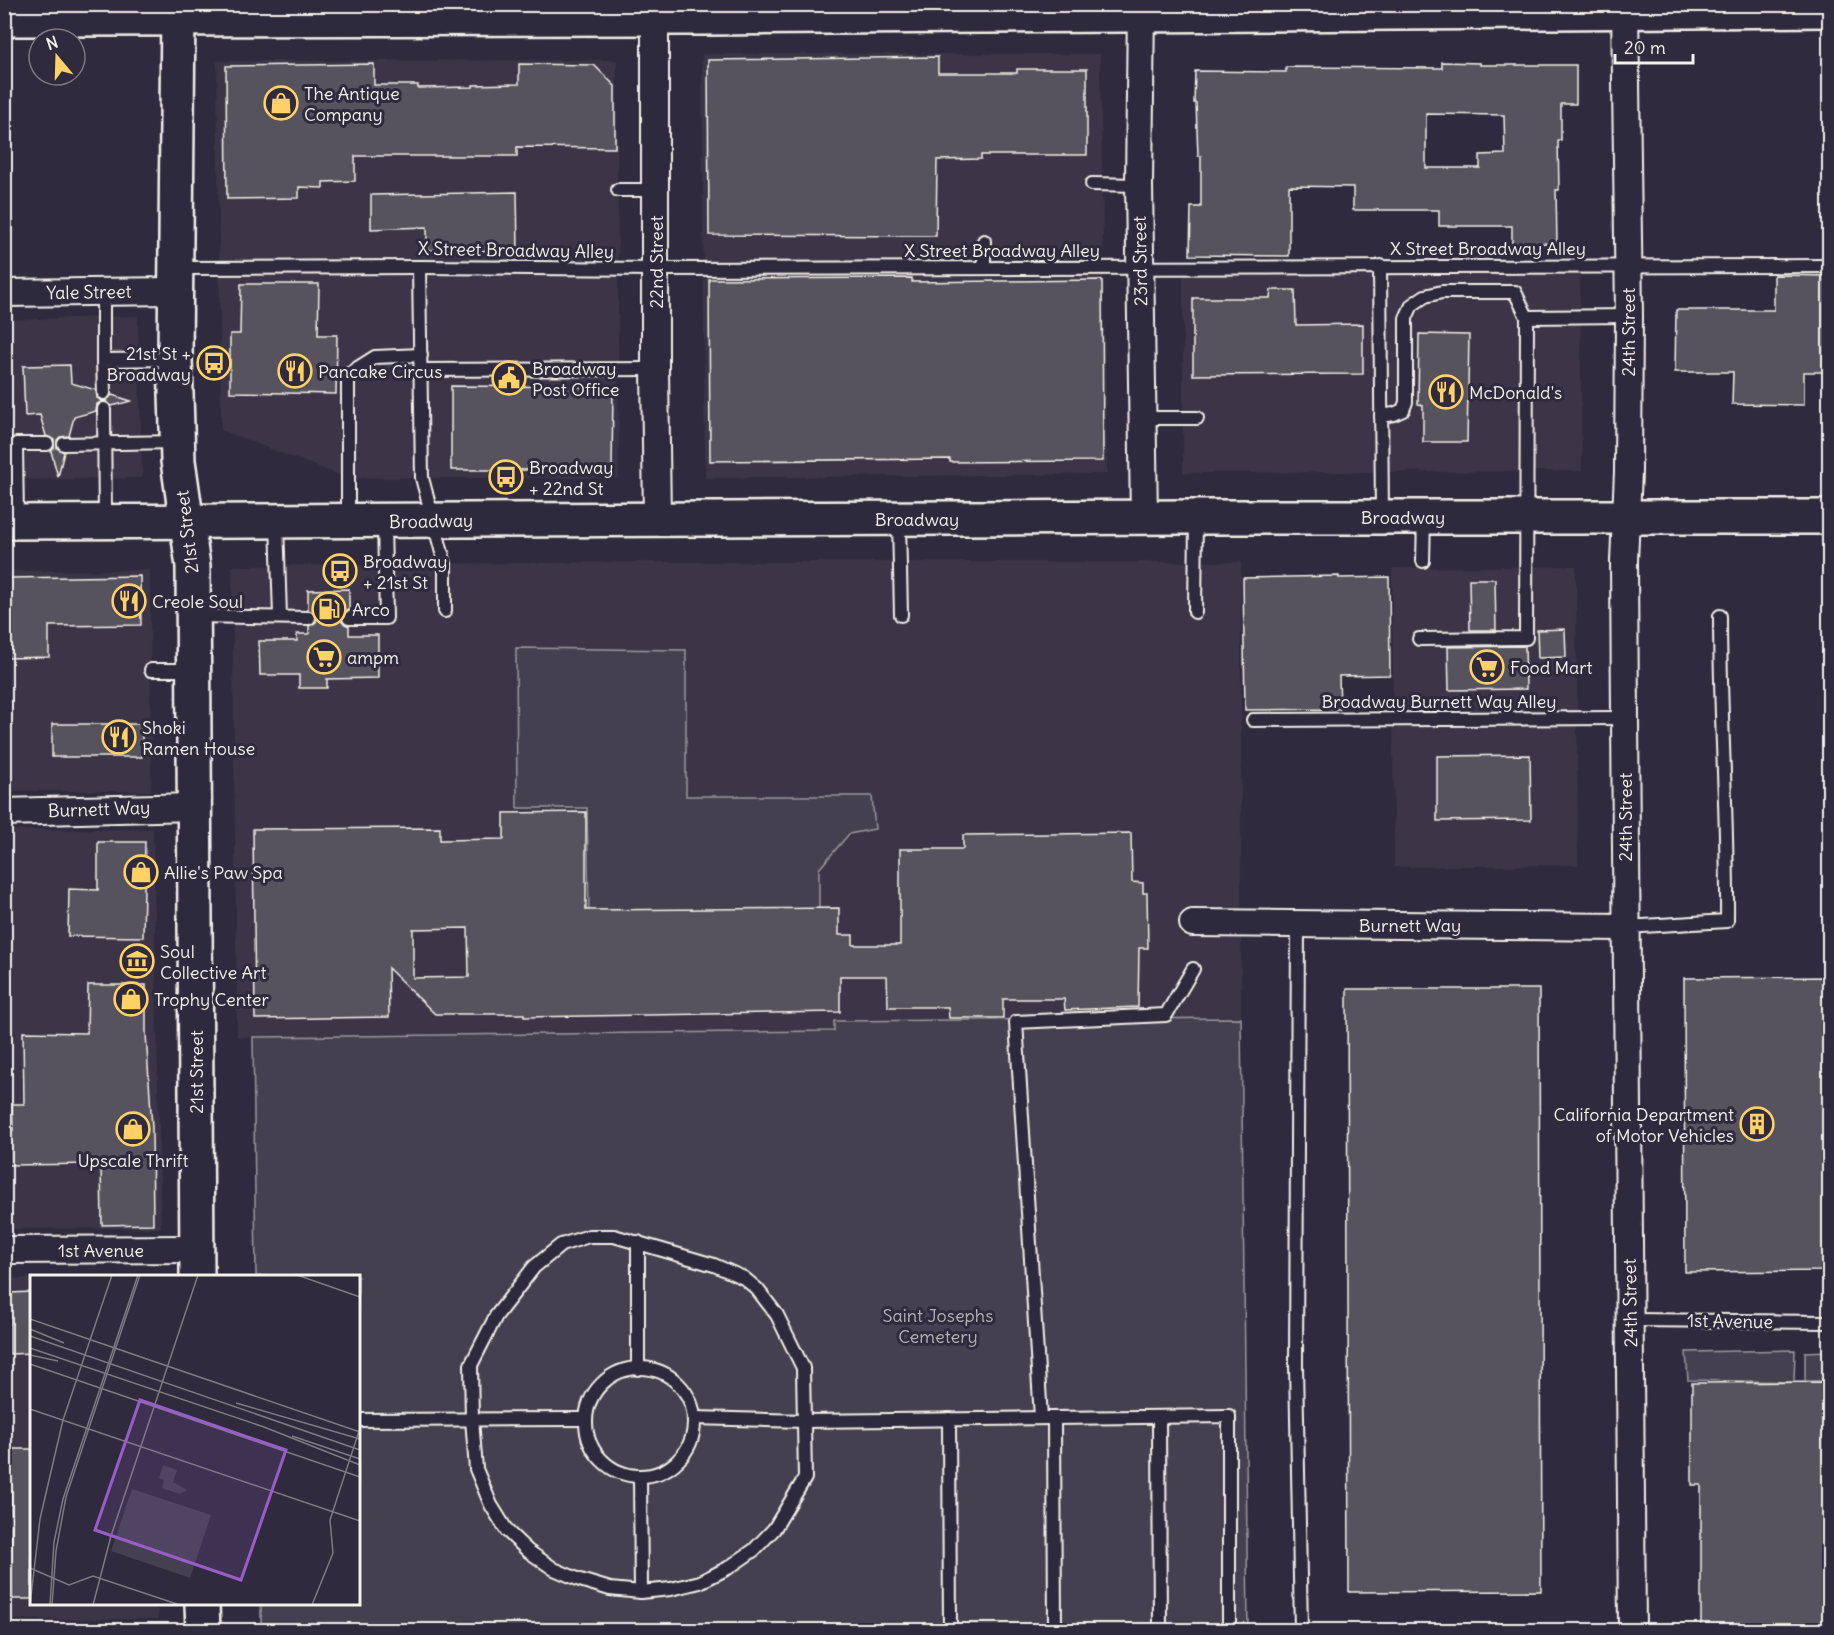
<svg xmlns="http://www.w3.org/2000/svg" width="1834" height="1635" font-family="Delius,sans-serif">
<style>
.built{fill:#3b3647}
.green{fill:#454050;stroke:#9c989c;stroke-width:1.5}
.building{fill:#56525f;stroke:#f4f1e8;stroke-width:1.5;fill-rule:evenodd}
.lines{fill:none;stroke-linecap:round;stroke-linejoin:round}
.service-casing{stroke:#f4f1e8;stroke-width:16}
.minor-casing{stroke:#f4f1e8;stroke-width:30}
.secondary-casing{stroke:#f4f1e8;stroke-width:38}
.primary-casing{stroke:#f4f1e8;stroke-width:38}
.service{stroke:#2f2a3d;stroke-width:12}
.minor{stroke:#2f2a3d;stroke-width:26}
.secondary{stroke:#2f2a3d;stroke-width:33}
.primary{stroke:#2f2a3d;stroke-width:33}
.labels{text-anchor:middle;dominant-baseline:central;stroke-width:6;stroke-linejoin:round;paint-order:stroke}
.poi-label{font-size:18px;fill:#f4f1e8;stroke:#2f2a3d;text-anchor:start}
.street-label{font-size:18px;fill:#f4f1e8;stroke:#2f2a3d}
.park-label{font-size:18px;fill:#b7b3b3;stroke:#2f2a3d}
.inset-road{fill:none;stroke:#7e7a81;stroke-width:1.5}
.view{fill:#995dc9;fill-opacity:0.15;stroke:#995dc9;stroke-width:3}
.inset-edge{fill:none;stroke:#f4f1e8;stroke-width:3}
</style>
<rect width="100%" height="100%" fill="#2f2a3d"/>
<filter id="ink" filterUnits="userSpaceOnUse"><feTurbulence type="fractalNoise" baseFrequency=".0167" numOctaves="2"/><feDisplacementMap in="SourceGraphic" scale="12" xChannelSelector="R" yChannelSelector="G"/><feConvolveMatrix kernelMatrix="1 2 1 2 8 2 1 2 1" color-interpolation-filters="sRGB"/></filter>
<g filter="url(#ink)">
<g class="built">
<polygon points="702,54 1100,54 1107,474 705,478"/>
<polygon points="617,60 619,478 347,478 221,430 217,61"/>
<polygon points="1580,266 1582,471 1183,473 1183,268"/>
<polygon points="138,316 142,478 5,480 4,320"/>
<polygon points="621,562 1241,562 1241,1018 835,1021 834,1031 237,1037 232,566"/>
<polygon points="1576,566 1578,865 1394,867 1392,568"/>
<polygon points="150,570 151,791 5,791 4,571"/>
<polygon points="153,829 161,1228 5,1229 4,830"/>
<polygon points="31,1278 32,1604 157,1604 158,1619 5,1620 4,1279"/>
</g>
<g class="green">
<polygon points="516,648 686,650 686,796 872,796 875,829 849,834 819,869 819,909 589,911 587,808 517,808"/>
<polygon points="1241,1018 1248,1630 261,1630 261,1604 358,1604 358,1276 256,1276 253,1037 834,1031 834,1021"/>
<polygon points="1795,1350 1794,1382 1688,1380 1686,1352"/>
<polygon points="1829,1351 1829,1381 1805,1381 1805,1352"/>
</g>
<g class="building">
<polygon points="938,57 938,73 1017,73 1017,69 1087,69 1087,155 981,155 981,159 937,160 936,236 709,235 708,60"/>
<path d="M1442,62L1480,63V65H1576V104H1561V140H1558L1559,190H1556L1557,243L1512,244V226H1439V210H1353V187L1289,186V256L1190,255L1191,207H1201V156H1198L1196,103H1194L1195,71L1286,72V67L1442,68ZM1426,114L1504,115L1505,154L1480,155V168H1426Z"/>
<polygon points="374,64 374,85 418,85 418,88 473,87 473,85 519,84 519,64 594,65 615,86 615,148 517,147 517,156 355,156 355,181 323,182 323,188 299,187 299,198 227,199 226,66"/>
<polygon points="517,192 518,251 427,250 427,227 371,229 371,195"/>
<polygon points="1774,275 1830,276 1830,372 1804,372 1804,405 1732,404 1733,372 1675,372 1676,310 1774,310"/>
<polygon points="912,278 912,282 1102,280 1103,461 950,462 950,459 710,461 709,279"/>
<polygon points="241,284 319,284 318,335 337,335 336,394 230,392 230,334 240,334"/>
<polygon points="1271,290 1295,290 1296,325 1363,324 1363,374 1193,375 1193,298 1270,298"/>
<polygon points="1419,334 1469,335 1467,442 1423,442 1423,405 1418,404"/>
<polygon points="70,365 71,383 96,390 97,398 103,401 97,404 96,411 74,417 69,436 60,437 57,440 57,448 64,452 58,477 51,451 54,448 54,440 46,436 40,415 25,416 23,366"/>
<polygon points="451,386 613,387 612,470 451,470"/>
<polygon points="112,395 131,401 112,406 105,401"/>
<polygon points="140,576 141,625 49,626 49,657 8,658 7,578"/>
<polygon points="1339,576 1339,578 1389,577 1390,675 1339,676 1340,709 1245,710 1243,578"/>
<polygon points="1469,579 1495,579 1496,630 1470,630"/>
<polygon points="349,589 349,610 342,613 342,622 349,626 349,635 378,635 378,678 327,679 327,688 299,688 299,675 260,675 259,641 297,641 297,634 309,634 309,626 316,622 316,614 308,610 308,590"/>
<polygon points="1565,629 1566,657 1538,658 1537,630"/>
<polygon points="1525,646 1526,689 1449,690 1448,647"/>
<rect x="52" y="724" width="90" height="33"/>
<polygon points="1530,755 1531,820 1437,821 1437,756"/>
<path d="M586,812V910L839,908V935H853V945H900V849H963V835L1131,833L1132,882L1143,883V893H1147L1148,948H1139L1138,1007L1065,1010L1064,999H1003V1018H949L948,1007H888L887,976H840V1012L524,1017V1014H435L388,968L389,1017L255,1019L253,829L440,828V840L504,839V813ZM468,928L469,977L413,978V929Z"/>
<polygon points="98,842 145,842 143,937 68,936 69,889 98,890"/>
<polygon points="1830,977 1830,1271 1685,1272 1684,978"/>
<polygon points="88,985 146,985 146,1033 152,1128 153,1224 102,1225 101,1164 7,1165 7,1131 13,1130 12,1104 24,1104 23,1032 87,1033"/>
<polygon points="1347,989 1539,989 1541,1591 1349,1592"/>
<polygon points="32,1292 32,1353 10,1354 10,1293"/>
<polygon points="1830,1382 1830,1630 1701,1630 1701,1485 1692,1485 1692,1383"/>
<polygon points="11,1449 32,1449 32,1599 12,1599"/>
</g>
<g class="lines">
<defs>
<g id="service">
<polyline points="1092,184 1139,185"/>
<polyline points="618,190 656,190"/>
<polyline points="984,241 984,268"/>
<polyline points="1380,266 1382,516"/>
<polyline points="419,267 422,478 445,564 445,611"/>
<polyline points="178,268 419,267 656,269 1830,266"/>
<polyline points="103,291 103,360"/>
<polyline points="421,370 655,369"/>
<polyline points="104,393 103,360 173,359"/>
<polyline points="104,409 105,521"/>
<polyline points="1381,416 1394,414 1403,410 1406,402 1406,318 1412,305 1425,296 1442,292 1515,292 1527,317"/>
<polyline points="1143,418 1197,418"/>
<polyline points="64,444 176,442"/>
<polyline points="17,520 16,444 47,444"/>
<polyline points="348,520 348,374 375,357 421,355"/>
<polyline points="899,521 901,615"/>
<polyline points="277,522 280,617"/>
<polyline points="1423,561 1424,518"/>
<polyline points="1195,612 1196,518"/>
<polyline points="195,616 309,618"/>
<polyline points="349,618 386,618 384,522"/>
<polyline points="1419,639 1526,638 1527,317 1629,316"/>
<polyline points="151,670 192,670"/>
<polyline points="1253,720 1625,718"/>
<polyline points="1298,924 1296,1365 1301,1630"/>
<path d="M1626,927L1727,921C1728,819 1720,718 1720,616"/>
<polygon points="589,1236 614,1236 714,1265 744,1278 757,1289 777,1315 803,1368 805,1478 774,1529 754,1550 728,1568 700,1582 671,1589 641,1592 610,1589 580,1580 554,1569 528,1551 507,1531 491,1505 476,1469 472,1419 471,1365 496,1316 534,1267 561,1245"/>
<polyline points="1631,1320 1830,1322"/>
<circle cx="640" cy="1422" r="54"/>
<polyline points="638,1369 638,1242"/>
<polyline points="1159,1417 1160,1630"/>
<polyline points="694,1418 805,1421 1229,1416 1229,1630"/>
<polyline points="1041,1418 1016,1022 1166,1015 1193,969"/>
<polyline points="1054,1418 1055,1630"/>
<polyline points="949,1419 950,1630"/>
<polyline points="358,1420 586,1419"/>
<polyline points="640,1476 641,1592"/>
</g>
<g id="minor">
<polyline points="655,4 655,369 657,519"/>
<polyline points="1141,4 1139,185 1144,517"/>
<polyline points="1625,4 1629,316 1628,472 1624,561 1625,718 1632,1630"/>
<polyline points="4,293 174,291"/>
<polyline points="4,812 194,807"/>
<polyline points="1193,923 1626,927"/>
<polyline points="4,1250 197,1249"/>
</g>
<polyline id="secondary" points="4,522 1196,517 1830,517"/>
<g id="primary">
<polyline points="178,4 175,359 178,461 193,566 197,1276"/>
<polyline points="4,19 699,18 1830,10"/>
<polyline points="202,1604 203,1630"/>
</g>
</defs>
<use href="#service" class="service-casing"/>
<use href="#minor" class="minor-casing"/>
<use href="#secondary" class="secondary-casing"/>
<use href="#primary" class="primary-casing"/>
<use href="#service" class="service"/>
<use href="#minor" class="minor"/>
<use href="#secondary" class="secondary"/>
<use href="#primary" class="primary"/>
</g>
</g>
<defs>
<symbol id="shop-ring" viewBox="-11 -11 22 22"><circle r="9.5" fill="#2f2a3d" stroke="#ffd166" stroke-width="1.5"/><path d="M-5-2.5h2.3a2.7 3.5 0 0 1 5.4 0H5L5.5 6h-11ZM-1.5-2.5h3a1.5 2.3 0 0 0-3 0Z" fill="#ffd166"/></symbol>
<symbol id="bus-ring" viewBox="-11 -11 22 22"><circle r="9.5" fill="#2f2a3d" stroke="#ffd166" stroke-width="1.5"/><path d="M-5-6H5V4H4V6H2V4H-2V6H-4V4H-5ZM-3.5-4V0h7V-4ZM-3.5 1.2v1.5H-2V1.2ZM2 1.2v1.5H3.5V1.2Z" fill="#ffd166"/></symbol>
<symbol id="restaurant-ring" viewBox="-11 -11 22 22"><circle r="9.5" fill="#2f2a3d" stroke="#ffd166" stroke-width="1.5"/><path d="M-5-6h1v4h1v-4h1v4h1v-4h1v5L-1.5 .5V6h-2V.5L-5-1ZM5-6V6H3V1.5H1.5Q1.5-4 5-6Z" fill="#ffd166"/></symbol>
<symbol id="civic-ring" viewBox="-11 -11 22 22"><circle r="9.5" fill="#2f2a3d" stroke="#ffd166" stroke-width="1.5"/><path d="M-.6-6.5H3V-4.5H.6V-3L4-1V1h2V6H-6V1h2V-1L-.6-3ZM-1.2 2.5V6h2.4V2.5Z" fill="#ffd166"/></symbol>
<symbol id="fuel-ring" viewBox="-11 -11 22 22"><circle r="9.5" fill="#2f2a3d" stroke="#ffd166" stroke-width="1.5"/><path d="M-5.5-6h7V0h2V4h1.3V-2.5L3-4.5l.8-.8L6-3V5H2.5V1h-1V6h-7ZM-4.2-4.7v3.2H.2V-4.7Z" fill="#ffd166"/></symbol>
<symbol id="supermarket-ring" viewBox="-11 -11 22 22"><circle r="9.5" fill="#2f2a3d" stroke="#ffd166" stroke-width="1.5"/><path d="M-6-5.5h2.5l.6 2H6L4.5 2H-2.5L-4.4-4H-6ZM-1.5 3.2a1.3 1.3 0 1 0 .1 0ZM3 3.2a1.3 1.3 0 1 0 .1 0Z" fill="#ffd166"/></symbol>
<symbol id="museum-ring" viewBox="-11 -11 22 22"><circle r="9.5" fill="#2f2a3d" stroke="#ffd166" stroke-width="1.5"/><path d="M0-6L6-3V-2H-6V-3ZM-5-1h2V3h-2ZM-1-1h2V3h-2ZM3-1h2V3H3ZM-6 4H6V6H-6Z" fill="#ffd166"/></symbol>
<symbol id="building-ring" viewBox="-11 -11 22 22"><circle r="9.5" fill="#2f2a3d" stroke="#ffd166" stroke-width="1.5"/><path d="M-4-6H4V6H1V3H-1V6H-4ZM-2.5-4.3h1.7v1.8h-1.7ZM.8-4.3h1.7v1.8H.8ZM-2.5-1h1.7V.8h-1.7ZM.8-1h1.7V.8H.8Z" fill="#ffd166"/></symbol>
</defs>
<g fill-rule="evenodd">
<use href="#shop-ring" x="262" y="84" width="38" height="38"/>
<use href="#bus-ring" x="195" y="344" width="38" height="38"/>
<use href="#restaurant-ring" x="276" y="352" width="38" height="38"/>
<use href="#civic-ring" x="490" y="359" width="38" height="38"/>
<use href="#restaurant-ring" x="1427" y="373" width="38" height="38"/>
<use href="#bus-ring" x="487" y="458" width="38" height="38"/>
<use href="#bus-ring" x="321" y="552" width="38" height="38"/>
<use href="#restaurant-ring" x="110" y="582" width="38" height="38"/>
<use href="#fuel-ring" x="310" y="590" width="38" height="38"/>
<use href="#supermarket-ring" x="305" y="638" width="38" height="38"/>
<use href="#supermarket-ring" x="1468" y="648" width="38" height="38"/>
<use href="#restaurant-ring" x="100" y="718" width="38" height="38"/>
<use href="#shop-ring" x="122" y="853" width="38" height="38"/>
<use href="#museum-ring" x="118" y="942" width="38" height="38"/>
<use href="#shop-ring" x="112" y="980" width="38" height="38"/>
<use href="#building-ring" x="1738" y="1105" width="38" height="38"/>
<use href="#shop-ring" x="114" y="1110" width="38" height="38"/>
</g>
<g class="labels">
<g class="poi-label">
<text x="304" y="93">The Antique<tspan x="304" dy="21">Company</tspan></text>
<text x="191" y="353" text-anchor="end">21st St +<tspan x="191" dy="21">Broadway</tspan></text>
<text x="532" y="368">Broadway<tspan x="532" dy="21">Post Office</tspan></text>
<text x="318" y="371">Pancake Circus</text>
<text x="1469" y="392">McDonald's</text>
<text x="529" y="467">Broadway<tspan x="529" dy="21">+ 22nd St</tspan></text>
<text x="363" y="561">Broadway<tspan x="363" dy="21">+ 21st St</tspan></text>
<text x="152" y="601">Creole Soul</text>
<text x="352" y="609">Arco</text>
<text x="347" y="657">ampm</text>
<text x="1510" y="667">Food Mart</text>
<text x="142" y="727">Shoki<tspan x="142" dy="21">Ramen House</tspan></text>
<text x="164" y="872">Allie's Paw Spa</text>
<text x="160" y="951">Soul<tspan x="160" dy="21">Collective Art</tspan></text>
<text x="154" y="999">Trophy Center</text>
<text x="1734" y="1114" text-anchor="end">California Department<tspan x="1734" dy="21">of Motor Vehicles</tspan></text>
<text x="133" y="1160" text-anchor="middle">Upscale Thrift</text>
</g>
<g class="street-label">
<text x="1488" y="248">X Street Broadway Alley</text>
<text transform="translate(516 250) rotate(1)">X Street Broadway Alley</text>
<text x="1002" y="250">X Street Broadway Alley</text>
<text transform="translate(1140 261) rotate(-91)">23rd Street</text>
<text transform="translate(656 262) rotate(-90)">22nd Street</text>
<text transform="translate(89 292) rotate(-1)">Yale Street</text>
<text transform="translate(1628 332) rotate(-90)">24th Street</text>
<text x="1403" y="517">Broadway</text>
<text x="917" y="519">Broadway</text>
<text transform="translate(431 521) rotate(-1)">Broadway</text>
<text transform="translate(187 532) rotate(-97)">21st Street</text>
<text x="1439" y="701">Broadway Burnett Way Alley</text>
<text transform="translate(99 809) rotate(-2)">Burnett Way</text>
<text transform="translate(1625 817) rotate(-90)">24th Street</text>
<text x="1410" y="925">Burnett Way</text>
<text transform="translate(196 1072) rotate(-90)">21st Street</text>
<text x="101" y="1250">1st Avenue</text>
<text transform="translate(1630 1303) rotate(-91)">24th Street</text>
<text transform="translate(1730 1321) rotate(1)">1st Avenue</text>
</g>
<g class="park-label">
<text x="938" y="1315">Saint Josephs<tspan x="938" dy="21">Cemetery</tspan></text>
</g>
</g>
<g transform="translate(30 1275)">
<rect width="330" height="330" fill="#2f2a3d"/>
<path d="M133,190L147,195L143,207L157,215L150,219L132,213L134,205L129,203ZM102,214L181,240L160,303L81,276Z" fill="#454050"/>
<path class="inset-road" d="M267,0L330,22M0,44L330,157M0,54L34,68M0,61L330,175M0,73L234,152L330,190M0,80L28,86M0,89L330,202M206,128L330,164M0,134L330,246M33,145L82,0M262,161L330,184M0,293L39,310L63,301L150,330M0,330L10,244L33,145M20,330L24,267L33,224L108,0M22,330L26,276L36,222L110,0M63,330L81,261L168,0M282,330L303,278L300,245L330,153"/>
<path class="view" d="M110,125L256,175L211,305L65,255Z"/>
<rect width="330" height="330" class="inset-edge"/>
</g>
<rect width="1834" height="1635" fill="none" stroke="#2f2a3d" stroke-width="24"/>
<rect x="12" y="12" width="1810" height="1611" fill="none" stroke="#f4f1e8" stroke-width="2" filter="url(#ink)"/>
<g transform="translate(57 57) rotate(341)"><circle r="28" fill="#2f2a3d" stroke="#7e7a81" stroke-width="1.5"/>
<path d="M0-4.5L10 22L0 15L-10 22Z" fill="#ffd166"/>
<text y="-9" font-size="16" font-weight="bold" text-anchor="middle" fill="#f4f1e8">N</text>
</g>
<path d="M1615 54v9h78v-9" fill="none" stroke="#f4f1e8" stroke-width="3"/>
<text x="1624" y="54" font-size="18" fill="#f4f1e8" stroke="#2f2a3d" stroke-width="4.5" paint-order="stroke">20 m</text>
</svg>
